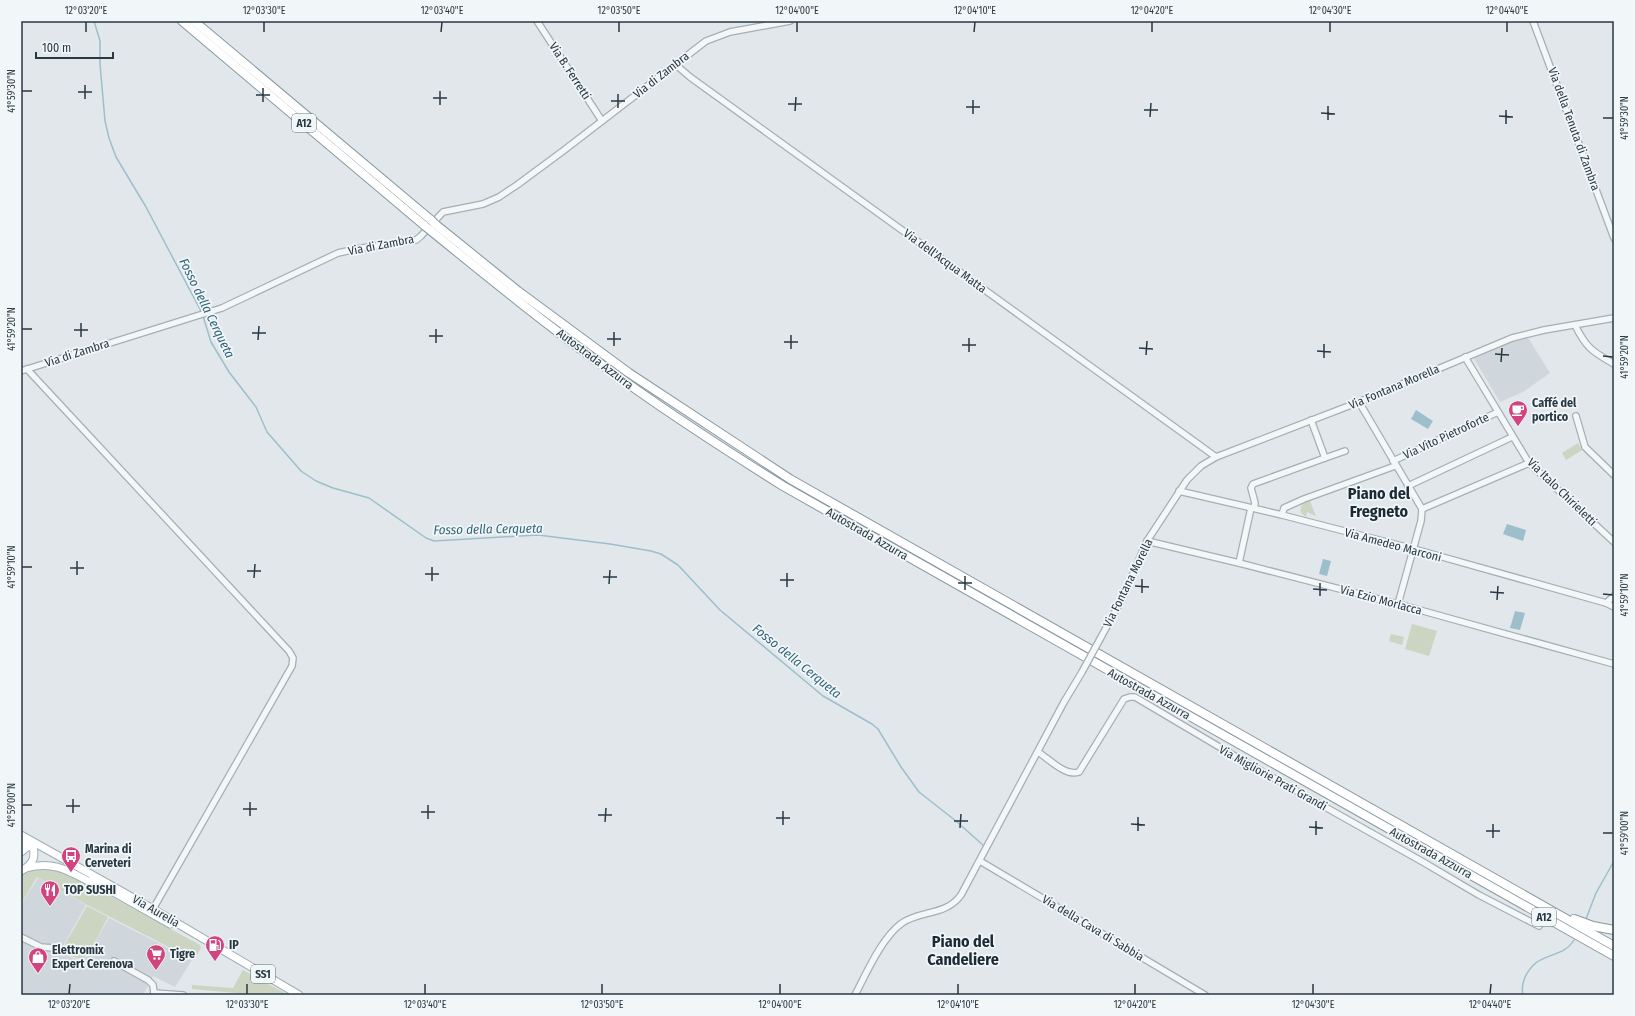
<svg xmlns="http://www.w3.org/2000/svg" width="1635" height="1016" font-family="'Fira Sans Condensed',sans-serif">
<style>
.built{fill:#cfd7dc}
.green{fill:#ccd4c2}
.water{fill:#9cbfcb}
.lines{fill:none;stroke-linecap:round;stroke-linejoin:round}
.stream{stroke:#9cbfcb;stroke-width:1.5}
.minor-casing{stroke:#a6afb5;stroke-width:8}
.major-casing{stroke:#a0afb6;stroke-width:9}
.highway-casing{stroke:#8899a1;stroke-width:10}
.minor{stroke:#f4f7f8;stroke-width:5.5}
.major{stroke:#fff;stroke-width:7}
.highway{stroke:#fff;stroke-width:8}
.minor-bridge-casing{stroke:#a6afb5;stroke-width:8;stroke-linecap:butt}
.highway-bridge-casing{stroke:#8899a1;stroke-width:10;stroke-linecap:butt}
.minor-bridge{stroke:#f4f7f8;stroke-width:5.5}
.highway-bridge{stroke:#fff;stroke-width:8}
.ticks{fill:none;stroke:#293943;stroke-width:1.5}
.labels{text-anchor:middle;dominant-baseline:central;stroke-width:3.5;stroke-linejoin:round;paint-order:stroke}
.shield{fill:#f1f6f8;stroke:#657279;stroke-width:1}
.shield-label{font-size:11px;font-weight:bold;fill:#293943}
.street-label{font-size:12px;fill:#293943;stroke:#f1f6f8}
.poi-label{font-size:12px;font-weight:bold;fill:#293943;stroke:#f1f6f8;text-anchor:start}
.water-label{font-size:13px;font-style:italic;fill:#326478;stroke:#f1f6f8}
.district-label{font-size:16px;font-weight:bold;fill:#1b2a34;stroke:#f1f6f8}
.neatline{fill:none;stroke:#293943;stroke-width:1.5}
.ticks-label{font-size:10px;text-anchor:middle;fill:#293943}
</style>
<rect width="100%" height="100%" fill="#e1e7ea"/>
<g class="built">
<polygon points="1527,336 1550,373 1523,392 1500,402 1473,357 1504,343"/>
<polygon points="38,878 86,905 64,944 64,950 69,956 75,959 87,957 109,918 192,960 175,987 153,976 143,995 21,995 21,905"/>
</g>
<g class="green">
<polygon points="1578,443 1582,450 1566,460 1562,453"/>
<path d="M1310,501L1316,516L1307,512L1306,517L1301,513C1299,505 1304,503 1310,501Z"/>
<polygon points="1412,624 1437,631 1429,656 1405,649"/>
<polygon points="1391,634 1404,637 1402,645 1389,641"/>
<polygon points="35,868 53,869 73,876 200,945 201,948 194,960 87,905 37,877 21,904 21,874"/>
<path d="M87,906L108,917C104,925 91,951 86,956C82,959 76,959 72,956C66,953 65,950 65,944Z"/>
<polygon points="243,970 288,995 260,995 192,989 192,985 233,988"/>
</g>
<g class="water">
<polygon points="1416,410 1433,421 1428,429 1411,419"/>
<polygon points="1507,524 1526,530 1523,541 1503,534"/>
<polygon points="1323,559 1331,561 1327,576 1319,574"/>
<polygon points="1515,611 1525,613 1520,630 1510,628"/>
</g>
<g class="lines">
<g class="stream">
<polyline points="94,21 100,41 100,64 105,121 109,138 116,157 146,207 202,313"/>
<polyline points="203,316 211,342 229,372 256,407 267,432 301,471 316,481 333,488 369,498 426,538 434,541 538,535 610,544 651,551 661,554 678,565 720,610 823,696 872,724 878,729 901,767 919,792 956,821 984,846"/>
<polyline points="1586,919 1596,893 1614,861"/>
<path d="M1523,995C1520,983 1527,970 1537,962C1549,954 1566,954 1574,940"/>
</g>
<defs>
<g id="minor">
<polyline points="537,21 602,121"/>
<polyline points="1533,21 1614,238"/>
<polyline points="675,64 690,77 1216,457"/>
<path d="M1575,325C1586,348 1593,352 1614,364"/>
<polyline points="1465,357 1529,463 1614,542"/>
<polyline points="27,369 289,651 293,658 292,666 153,909"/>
<polyline points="21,371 222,308 338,253 356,249 416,240 421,236 443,212 483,204 499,197 517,185 563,151 706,41 730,32 790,21"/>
<polyline points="1359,402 1422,509 1421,521 1398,604"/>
<polyline points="1576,416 1585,447 1614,475"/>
<polyline points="1325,458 1345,451"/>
<polyline points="1393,461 1498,412"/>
<polyline points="1408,486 1512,437"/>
<polyline points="1179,491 1282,515 1414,549 1606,603"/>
<polyline points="1254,508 1255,503 1251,488 1253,484 1325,458 1311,420"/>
<polyline points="1422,509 1529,463"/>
<polyline points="1282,515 1284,508 1304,499 1395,466"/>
<polyline points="1147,541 1239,563 1398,604 1614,664"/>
<polyline points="1239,563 1251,508"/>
<polyline points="1614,596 1606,603 1614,607"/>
<polyline points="1100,639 1123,597 1147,541 1187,480 1201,466 1216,457 1359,402 1512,338 1544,330 1614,318"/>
<path d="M1038,752C1049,759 1066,777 1079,772L1124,699L1130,697H1135L1238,758L1423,862L1479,895L1539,926"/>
<polyline points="980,861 1205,995"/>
<polyline points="21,937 41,947 54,948"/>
<polyline points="114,961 148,980 153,985 154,993"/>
<polyline points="153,995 154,993 183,995"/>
<path d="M855,995C866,974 882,937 902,923C921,910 946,916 961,895L1064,702L1082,672"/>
</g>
<g id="major">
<polyline points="21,835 153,909 299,995"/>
<polyline points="21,841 32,846"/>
<polyline points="21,852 27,847 33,846"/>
<path d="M26,868C55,860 70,872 94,884"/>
<path d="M21,871C32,865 36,859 33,846"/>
<polyline points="92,880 170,924"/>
</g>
<g id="highway">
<polyline points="182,21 425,226"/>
<polyline points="194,21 431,220"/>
<polyline points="435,224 518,291 629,373 790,479 1614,946"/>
<path d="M430,230C489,278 548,326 609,370C665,411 724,449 783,486L1614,956"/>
<polyline points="1574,919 1593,926 1614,930"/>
</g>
</defs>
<use href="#minor" class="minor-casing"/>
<use href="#major" class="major-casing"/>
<use href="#highway" class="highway-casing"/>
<use href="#minor" class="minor"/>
<use href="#major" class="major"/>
<use href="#highway" class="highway"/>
<defs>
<polyline id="minor-bridge" points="1082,672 1100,639"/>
<g id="highway-bridge">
<polyline points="431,220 435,224"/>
<polyline points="425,226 430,230"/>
</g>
</defs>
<use href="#minor-bridge" class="minor-bridge-casing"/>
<use href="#highway-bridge" class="highway-bridge-casing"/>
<use href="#minor-bridge" class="minor-bridge"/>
<use href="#highway-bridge" class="highway-bridge"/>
</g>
<path class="ticks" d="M86,32V22M264,32V22M441,32L442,22M619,32V22M797,32V22M974,32L975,22M1152,32V22M1330,32V22M1507,32V22M22,91H32M78,92H92M256,95H270M433,98H447M85,99V85M611,101H625M263,102V88M788,104H802M440,105V91M966,107H980M618,108V94M1144,110H1158M795,111L796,97M1321,113L1335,114M973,114V100M1499,116L1513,117M1150,117L1151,103M1603,118H1613M1328,120V106M1506,124V110M22,329H32M74,330H88M252,333H266M429,336H443M81,337V323M607,339H621M258,340L259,326M784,342H798M436,343V329M962,345H976M614,346V332M1139,348L1153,349M791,349V335M1317,351L1331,352M969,352V338M1495,354L1509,355M1146,355L1147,341M1603,356L1613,357M1324,358V344M1501,362L1502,348M22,567H32M70,568H84M247,571H261M425,574H439M77,575V561M603,577H617M254,578L255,564M780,580H794M432,581V567M958,583H972M609,584L610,570M1135,586L1149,587M787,587V573M1313,589L1327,590M965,590V576M1490,592L1504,593M1142,593V579M1603,594L1613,595M1320,596V583M1497,600L1498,586M22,805H32M66,806H80M243,809H257M421,812H435M73,813V799M598,815H612M250,816V802M776,818H790M428,819V805M954,821H968M605,822L606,808M1131,824L1145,825M783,825V811M1309,827L1323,828M960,828L961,814M1138,831V817M1486,831H1500M1603,833H1613M1316,835V821M1493,838V824M69,994L70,984M247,994V984M425,994V984M602,994V984M780,994V984M958,994V984M1135,994V984M1313,994V984M1490,994L1491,984"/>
<defs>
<symbol id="cafe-pin" viewBox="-11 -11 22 30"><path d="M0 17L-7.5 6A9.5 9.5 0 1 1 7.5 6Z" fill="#d2447f" stroke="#f1f6f8"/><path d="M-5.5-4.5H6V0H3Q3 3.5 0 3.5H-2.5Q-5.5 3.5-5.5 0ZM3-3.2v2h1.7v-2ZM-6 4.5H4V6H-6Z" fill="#fff"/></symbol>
<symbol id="bus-pin" viewBox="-11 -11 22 30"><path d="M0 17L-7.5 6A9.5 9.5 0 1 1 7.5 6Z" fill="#d2447f" stroke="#f1f6f8"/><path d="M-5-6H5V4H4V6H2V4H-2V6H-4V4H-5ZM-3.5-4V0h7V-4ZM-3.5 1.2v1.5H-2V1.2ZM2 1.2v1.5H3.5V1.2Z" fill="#fff"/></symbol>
<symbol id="restaurant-pin" viewBox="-11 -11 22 30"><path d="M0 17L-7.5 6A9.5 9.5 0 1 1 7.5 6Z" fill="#d2447f" stroke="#f1f6f8"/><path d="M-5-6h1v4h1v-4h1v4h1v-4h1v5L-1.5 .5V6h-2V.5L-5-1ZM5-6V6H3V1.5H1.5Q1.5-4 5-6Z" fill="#fff"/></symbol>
<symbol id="fuel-pin" viewBox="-11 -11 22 30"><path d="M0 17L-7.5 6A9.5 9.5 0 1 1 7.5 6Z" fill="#d2447f" stroke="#f1f6f8"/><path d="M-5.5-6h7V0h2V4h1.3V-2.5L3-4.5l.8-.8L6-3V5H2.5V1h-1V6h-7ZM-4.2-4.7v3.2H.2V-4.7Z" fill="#fff"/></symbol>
<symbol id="supermarket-pin" viewBox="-11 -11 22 30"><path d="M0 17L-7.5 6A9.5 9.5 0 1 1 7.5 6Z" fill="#d2447f" stroke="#f1f6f8"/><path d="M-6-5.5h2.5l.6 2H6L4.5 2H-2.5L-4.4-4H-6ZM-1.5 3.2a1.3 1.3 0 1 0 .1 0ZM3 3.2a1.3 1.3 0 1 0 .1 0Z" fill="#fff"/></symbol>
<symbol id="shop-pin" viewBox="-11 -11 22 30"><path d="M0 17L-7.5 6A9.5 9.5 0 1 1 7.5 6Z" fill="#d2447f" stroke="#f1f6f8"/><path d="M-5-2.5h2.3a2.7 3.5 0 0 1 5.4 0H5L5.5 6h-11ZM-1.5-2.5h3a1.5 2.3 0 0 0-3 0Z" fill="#fff"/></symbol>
</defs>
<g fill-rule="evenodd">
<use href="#cafe-pin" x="1507" y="399" width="22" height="30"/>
<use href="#bus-pin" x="60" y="845" width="22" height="30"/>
<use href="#restaurant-pin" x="39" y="879" width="22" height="30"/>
<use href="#fuel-pin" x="204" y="934" width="22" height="30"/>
<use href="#supermarket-pin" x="145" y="943" width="22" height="30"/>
<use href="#shop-pin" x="27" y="946" width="22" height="30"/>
</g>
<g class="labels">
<g class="shield">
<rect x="292" y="114" width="24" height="18" rx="3"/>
<rect x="1532" y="908" width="24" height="18" rx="3"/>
<rect x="251" y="965" width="24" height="18" rx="3"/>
</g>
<g class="shield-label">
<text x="304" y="123">A12</text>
<text x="1544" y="917">A12</text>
<text x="263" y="974">SS1</text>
</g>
<g class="street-label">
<text transform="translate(570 71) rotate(57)">Via B. Ferretti</text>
<text transform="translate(661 75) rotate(-38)">Via di Zambra</text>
<text transform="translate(1574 129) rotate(70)">Via della Tenuta di Zambra</text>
<text transform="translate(381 245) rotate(-11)">Via di Zambra</text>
<text transform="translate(945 261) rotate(36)">Via dell'Acqua Matta</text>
<text transform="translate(77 353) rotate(-18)">Via di Zambra</text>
<text transform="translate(595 359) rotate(37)">Autostrada Azzurra</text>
<text transform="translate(1394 387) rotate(-23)">Via Fontana Morella</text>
<text transform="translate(1446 436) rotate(-25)">Via Vito Pietroforte</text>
<text transform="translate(1562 492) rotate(44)">Via Italo Chirieletti</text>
<text transform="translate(867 534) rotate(30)">Autostrada Azzurra</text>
<text transform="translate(1393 545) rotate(15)">Via Amedeo Marconi</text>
<text transform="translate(1128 583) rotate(-64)">Via Fontana Morella</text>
<text transform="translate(1381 600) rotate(15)">Via Ezio Morlacca</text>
<text transform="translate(1149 694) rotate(29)">Autostrada Azzurra</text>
<text transform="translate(1273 778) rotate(29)">Via Migliorie Prati Grandi</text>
<text transform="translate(1431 853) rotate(29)">Autostrada Azzurra</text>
<text transform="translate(156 911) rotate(30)">Via Aurelia</text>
<text transform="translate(1093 928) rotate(31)">Via della Cava di Sabbia</text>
</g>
<g class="poi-label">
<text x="1532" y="403">Caffé del<tspan x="1532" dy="14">portico</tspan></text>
<text x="85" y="849">Marina di<tspan x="85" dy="14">Cerveteri</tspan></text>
<text x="64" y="890">TOP SUSHI</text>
<text x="229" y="945">IP</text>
<text x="52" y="950">Elettromix<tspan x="52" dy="14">Expert Cerenova</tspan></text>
<text x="170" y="954">Tigre</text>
</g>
<g class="water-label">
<text transform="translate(207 308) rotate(64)">Fosso della Cerqueta</text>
<text transform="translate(488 529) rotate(-1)">Fosso della Cerqueta</text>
<text transform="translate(797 661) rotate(39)">Fosso della Cerqueta</text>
</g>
<g class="district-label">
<text x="1379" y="493">Piano del<tspan x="1379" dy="18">Fregneto</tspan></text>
<text x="963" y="941">Piano del<tspan x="963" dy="18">Candeliere</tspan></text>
</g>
</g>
<rect width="1635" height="1016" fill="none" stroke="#f1f6f8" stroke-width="44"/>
<path d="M36 52v6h77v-6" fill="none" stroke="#293943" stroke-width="2"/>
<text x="42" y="52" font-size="12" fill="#293943" stroke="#f1f6f8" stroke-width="3" paint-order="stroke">100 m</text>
<rect x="22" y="22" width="1591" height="972" class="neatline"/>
<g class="ticks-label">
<text x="86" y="14">12°03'20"E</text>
<text x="264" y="14">12°03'30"E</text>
<text x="442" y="14">12°03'40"E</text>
<text x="619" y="14">12°03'50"E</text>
<text x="797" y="14">12°04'00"E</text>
<text x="975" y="14">12°04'10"E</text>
<text x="1152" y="14">12°04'20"E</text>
<text x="1330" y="14">12°04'30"E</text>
<text x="1507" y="14">12°04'40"E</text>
<text transform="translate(11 91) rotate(-90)" y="4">41°59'30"N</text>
<text transform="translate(1624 118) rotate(-90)" y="4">41°59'30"N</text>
<text transform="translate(11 329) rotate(-90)" y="4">41°59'20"N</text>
<text transform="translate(1624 357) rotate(-90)" y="4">41°59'20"N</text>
<text transform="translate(11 567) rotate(-90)" y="4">41°59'10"N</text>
<text transform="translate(1624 595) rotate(-90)" y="4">41°59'10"N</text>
<text transform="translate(11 805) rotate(-90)" y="4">41°59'00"N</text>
<text transform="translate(1624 833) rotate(-90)" y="4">41°59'00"N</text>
<text x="69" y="1008">12°03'20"E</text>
<text x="247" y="1008">12°03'30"E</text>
<text x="425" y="1008">12°03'40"E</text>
<text x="602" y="1008">12°03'50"E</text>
<text x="780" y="1008">12°04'00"E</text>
<text x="958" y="1008">12°04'10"E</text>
<text x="1135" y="1008">12°04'20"E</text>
<text x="1313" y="1008">12°04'30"E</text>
<text x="1490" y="1008">12°04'40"E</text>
</g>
</svg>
